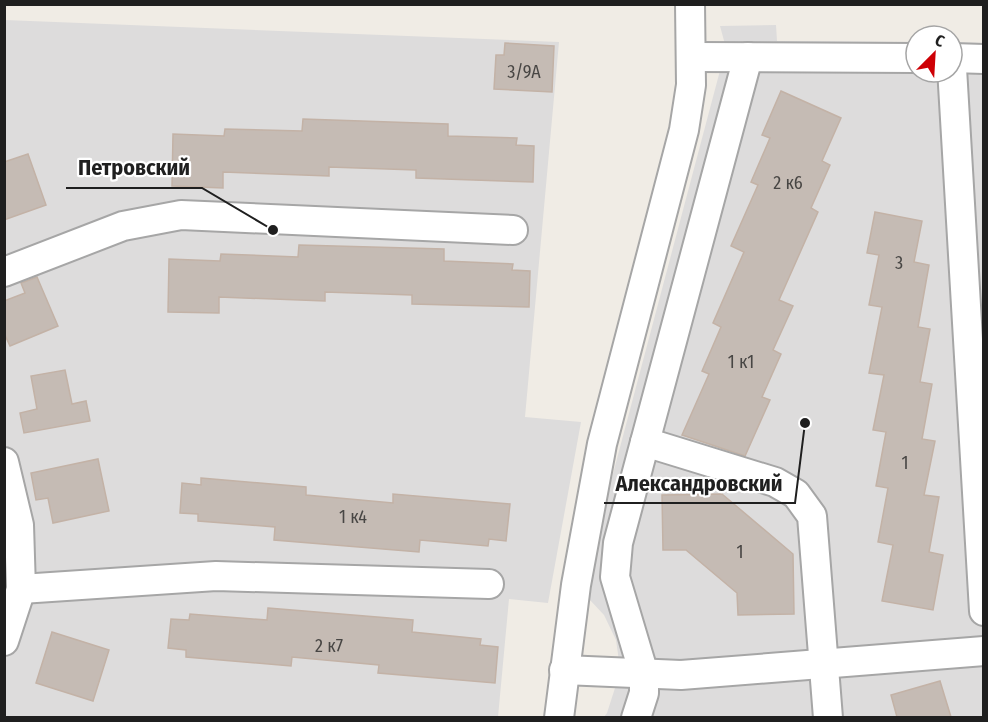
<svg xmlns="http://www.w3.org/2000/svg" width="988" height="722" font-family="'Fira Sans Condensed',sans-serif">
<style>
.residential{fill:#dddcdc}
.building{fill:#c5bbb4;stroke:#c3b2a6;stroke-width:1.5}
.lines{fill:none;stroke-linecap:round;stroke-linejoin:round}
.minor-casing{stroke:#a6a6a6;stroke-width:32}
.minor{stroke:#fff;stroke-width:28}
.labels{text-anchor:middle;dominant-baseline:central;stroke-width:4.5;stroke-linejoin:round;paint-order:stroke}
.number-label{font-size:18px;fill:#484644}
.leader{fill:none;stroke:#1f1f1f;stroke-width:2}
.callout-dot{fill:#1f1f1f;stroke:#fff;stroke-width:2}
.callout-label{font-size:22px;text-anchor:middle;font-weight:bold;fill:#1f1f1f;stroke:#fff;stroke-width:4.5;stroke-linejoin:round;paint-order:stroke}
</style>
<rect width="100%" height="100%" fill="#f0ece5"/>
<g class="residential">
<polygon points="5,20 559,42 525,417 581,422 548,603 509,599 498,717 5,718"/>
<polygon points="776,25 777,41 916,42 916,72 952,72 952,42 983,43 983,717 604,717 607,713 615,688 619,661 616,640 604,615 589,599 610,485 726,48 720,26"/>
</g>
<g class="building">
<polygon points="505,43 554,46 552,92 494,89 496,55 504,55"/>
<polygon points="781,91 841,118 822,161 830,165 811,208 818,212 779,300 793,306 773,350 781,354 762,397 770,400 745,456 682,435 709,374 702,371 721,327 713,323 744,252 731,246 758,185 751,182 770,138 762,135"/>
<polygon points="303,119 448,124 448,136 517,138 516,145 534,146 533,182 416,178 416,170 329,167 329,176 223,172 223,188 172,186 173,134 224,136 225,129 302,131"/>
<polygon points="28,154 46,205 4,220 4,162"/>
<polygon points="875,212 922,221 914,262 929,265 918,327 930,329 920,382 932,384 922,439 935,441 924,495 939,497 929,552 943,555 933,610 882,601 893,545 878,542 888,488 876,486 886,432 873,430 884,375 869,373 882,307 869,305 879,255 867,253"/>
<polygon points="299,245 444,249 444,261 513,264 512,270 530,271 529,307 412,304 412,295 325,292 325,301 219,297 219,313 168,312 169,259 220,261 221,254 298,257"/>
<polygon points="37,277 58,326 10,346 4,333 4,301 25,293 21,283"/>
<polygon points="65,370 72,404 86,401 90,421 24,433 20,413 37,409 31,376"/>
<polygon points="98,459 109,511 53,523 48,498 36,500 31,473"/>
<polygon points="201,478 306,487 306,495 393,503 393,494 510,504 506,541 489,539 488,546 420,540 419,552 274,540 275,527 198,521 198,514 180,513 182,483 201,485"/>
<polygon points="722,494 793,554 794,614 738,615 737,593 686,550 663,550 662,495"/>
<polygon points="268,608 413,620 412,632 481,639 480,645 498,647 495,683 378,673 379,665 292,657 291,666 186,657 186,650 168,648 171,619 189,620 190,614 267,620"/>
<polygon points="52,632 109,650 93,701 36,683"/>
<polygon points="940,681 951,717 897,717 891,695"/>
</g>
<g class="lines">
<defs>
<g id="minor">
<polyline points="692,57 916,58"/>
<polyline points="952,58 984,59"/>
<polyline points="952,68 984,611"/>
<polyline points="4,272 123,226 181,215 513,230"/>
<polyline points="645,442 775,482 796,494 812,516 828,718"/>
<polyline points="4,462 19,525 21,589 4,641"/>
<polyline points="21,589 216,576 489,584"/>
<polyline points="564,670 681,675 984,651"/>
<polyline points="559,718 576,585 602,444 684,130 691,85 690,4"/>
<polyline points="636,718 644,693 644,674 615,577 618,543 748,57"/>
</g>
</defs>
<use href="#minor" class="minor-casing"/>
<use href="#minor" class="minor"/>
</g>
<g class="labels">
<g class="number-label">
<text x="524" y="72">3/9А</text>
<text x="788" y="183">2 к6</text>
<text x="899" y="263">3</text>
<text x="741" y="362">1 к1</text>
<text x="905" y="463">1</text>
<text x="353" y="517">1 к4</text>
<text x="740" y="552">1</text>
<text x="329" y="646">2 к7</text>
</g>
</g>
<path class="leader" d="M273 230L202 188H66M805 423L795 503H604"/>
<g class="callout-dot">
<circle cx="273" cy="230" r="6"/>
<circle cx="805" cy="423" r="6"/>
</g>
<g class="callout-label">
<text x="134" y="175">Петровский</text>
<text x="699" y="491">Александровский</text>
</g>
<rect width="988" height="722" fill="none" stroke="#1f1f1f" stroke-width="12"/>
<g transform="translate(934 54) rotate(24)"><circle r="28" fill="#ffffff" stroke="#a5a5a5" stroke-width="1.5"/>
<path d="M0-4.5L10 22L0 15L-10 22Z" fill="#ce0005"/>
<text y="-9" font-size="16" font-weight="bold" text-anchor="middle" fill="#1f1f1f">С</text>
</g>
</svg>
